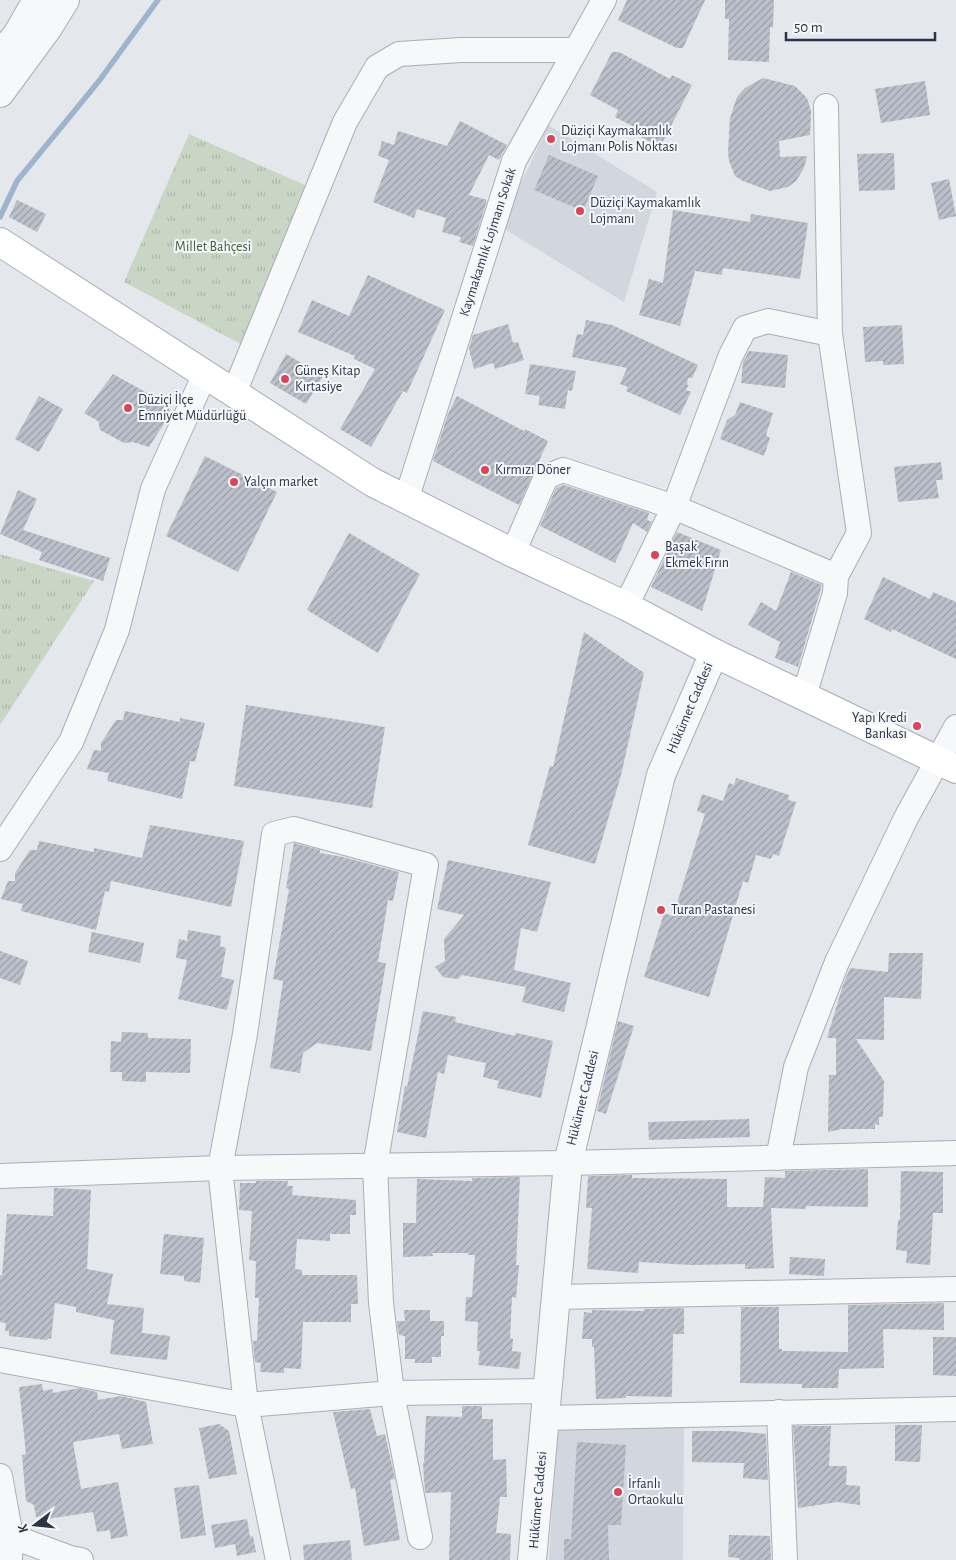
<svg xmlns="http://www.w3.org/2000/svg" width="956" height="1560" font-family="'Alegreya Sans',sans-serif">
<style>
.built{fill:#d2d6de}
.park{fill:url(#park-tufts)}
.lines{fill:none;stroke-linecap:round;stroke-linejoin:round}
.stream{stroke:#9fb4cc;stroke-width:5.5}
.building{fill:url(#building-hatch)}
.minor-casing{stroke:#a9aeb7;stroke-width:26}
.tertiary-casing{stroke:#a9aeb7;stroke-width:30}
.secondary-casing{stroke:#a9aeb7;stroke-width:30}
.minor{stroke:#f7f8fa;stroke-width:24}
.tertiary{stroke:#f7f8fa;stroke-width:28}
.secondary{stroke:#fff;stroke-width:28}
.poi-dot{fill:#d1495b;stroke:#f4f6f9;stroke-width:2}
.labels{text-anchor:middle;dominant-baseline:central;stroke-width:4;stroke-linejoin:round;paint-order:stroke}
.poi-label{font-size:14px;fill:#2b3445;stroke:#f4f6f9;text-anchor:start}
.street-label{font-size:14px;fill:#2b3445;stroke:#f4f6f9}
.park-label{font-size:14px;fill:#3f6138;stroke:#f4f6f9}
</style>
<defs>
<pattern id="park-tufts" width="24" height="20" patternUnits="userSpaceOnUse" patternTransform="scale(1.25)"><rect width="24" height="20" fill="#c9d6c5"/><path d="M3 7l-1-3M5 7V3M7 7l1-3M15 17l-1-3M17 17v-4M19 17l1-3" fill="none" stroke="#adb8ab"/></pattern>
<pattern id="building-hatch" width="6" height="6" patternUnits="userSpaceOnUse" patternTransform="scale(1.25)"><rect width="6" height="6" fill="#bbc0ca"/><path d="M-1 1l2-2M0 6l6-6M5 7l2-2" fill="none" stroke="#989da6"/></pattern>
</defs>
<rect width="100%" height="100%" fill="#e4e7ec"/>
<g class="built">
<polygon points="548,125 657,192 624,302 501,227"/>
<polygon points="557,1424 684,1424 683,1560 549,1560"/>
</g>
<g class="park">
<polygon points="189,134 307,186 248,348 124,282"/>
<polygon points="0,554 94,581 0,725"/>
</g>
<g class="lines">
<polyline class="stream" points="0,217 17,181 99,81 158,0"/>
</g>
<g class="building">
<polygon points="627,0 705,0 683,48 677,48 618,20"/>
<polygon points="725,0 774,0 773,28 770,27 769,62 728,60 729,19 725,19"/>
<polygon points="612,52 619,52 670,79 672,75 692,85 660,147 639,136 642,131 615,117 618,110 590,95"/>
<polygon points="763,78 795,86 807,98 811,111 810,135 779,141 780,157 807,156 804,168 796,181 788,187 770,191 743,181 735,176 729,161 728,151 730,118 737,97 745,88"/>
<polygon points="925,81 930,115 881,123 875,89"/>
<polygon points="460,121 507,145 499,160 489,155 469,195 487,200 473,246 459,242 461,237 442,232 446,218 417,209 414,218 373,202 389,160 378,156 382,141 394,145 398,131 447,146"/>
<polygon points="894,153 895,190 859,191 857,154"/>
<polygon points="549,155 598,176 583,211 534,190"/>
<polygon points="949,179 956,216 939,220 931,183"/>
<polygon points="17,200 46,214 37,232 9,217"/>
<polygon points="673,210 750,222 751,214 808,223 800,279 723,268 722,275 695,271 680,326 639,315 649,279 663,283"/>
<polygon points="368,275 445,310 407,393 403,391 371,447 340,429 375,369 354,359 355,356 298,332 312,300 349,316"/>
<polygon points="586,320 612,325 698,365 692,378 688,378 687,385 689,385 686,390 691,392 680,415 626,391 628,387 620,384 627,368 572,357 577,334 583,335"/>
<polygon points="508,324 513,343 518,342 524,360 495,369 493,363 474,369 469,349 473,335"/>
<polygon points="902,325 904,364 883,365 883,361 865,362 863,327"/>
<polygon points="749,351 788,355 785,388 741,383 743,362"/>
<polygon points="286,354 323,376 306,404 270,383"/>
<polygon points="530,364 576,371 572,391 568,390 565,409 538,405 540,396 525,394"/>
<polygon points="113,374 167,404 171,413 149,447 133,442 124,443 100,430 98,421 84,413"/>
<polygon points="39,396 63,409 39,452 15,439"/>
<polygon points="457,396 524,431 525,429 548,441 519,505 433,461 448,414"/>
<polygon points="740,402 773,413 766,435 770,438 764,456 720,439 727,420 735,415"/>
<polygon points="205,456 277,492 238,572 166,536"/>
<polygon points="941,462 943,480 936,480 939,498 898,502 894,467"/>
<polygon points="564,485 649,513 647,520 652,522 647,532 633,523 615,563 540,526 556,488"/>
<polygon points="18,490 37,499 23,530 110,558 103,581 39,560 42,552 0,534"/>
<polygon points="677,532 721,550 702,611 651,587"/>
<polygon points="349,533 420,574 378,653 307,610"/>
<polygon points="791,572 822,585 798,667 775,658 780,642 748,625 761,602 776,611"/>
<polygon points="883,577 930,599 933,592 956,602 956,659 892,629 891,632 864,619"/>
<polygon points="584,632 644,673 621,775 595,864 528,845 550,766 553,767"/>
<polygon points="246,705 385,727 372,808 234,786"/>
<polygon points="125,711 180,722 180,718 205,723 195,762 190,761 182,799 107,781 109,773 87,769 94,750 101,751 101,743 116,720 123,720"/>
<polygon points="736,778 789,795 788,800 796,802 779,856 773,854 771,859 756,855 748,883 743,881 709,997 644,977 664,913 673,916 705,814 697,811 702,794 723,801 729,783 734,785"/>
<polygon points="150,825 244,841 231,907 111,881 109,892 105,891 96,930 21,911 23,904 1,899 8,881 15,881 15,873 30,850 37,850 39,841 94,852 94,848 142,858"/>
<polygon points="294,843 320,850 320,853 343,857 399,872 393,901 388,900 378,962 386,963 371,1051 317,1043 303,1053 300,1073 270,1068 283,981 273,979 289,889 286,888"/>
<polygon points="448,860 551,882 537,932 521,928 514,970 571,983 564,1012 522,1002 526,987 462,975 458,979 443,977 435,967 445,961 444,939 464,915 437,909"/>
<polygon points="188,930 221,936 220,946 226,948 221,977 234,980 227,1010 178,999 187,960 176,958 179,939 187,941"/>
<polygon points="92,932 144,943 140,963 88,952"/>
<polygon points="0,951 28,961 20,985 0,978"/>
<polygon points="889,953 923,953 921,999 884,997 884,1040 856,1039 884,1081 883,1117 879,1117 879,1125 875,1124 875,1129 842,1129 828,1132 829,1075 836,1075 836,1038 827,1038 843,985 850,968 888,972"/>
<polygon points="423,1011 456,1017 455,1022 515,1036 516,1033 553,1041 541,1098 497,1088 499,1081 483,1077 486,1063 448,1055 444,1074 438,1072 426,1138 397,1132 405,1086 407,1087"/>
<polygon points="618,1021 634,1026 606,1114 597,1111"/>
<polygon points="122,1032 148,1033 148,1038 191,1039 190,1073 146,1072 146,1082 122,1081 122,1072 110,1072 111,1041 121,1042"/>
<polygon points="749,1119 750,1137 649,1140 648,1122"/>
<polygon points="868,1169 868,1207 806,1206 806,1209 771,1208 774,1268 745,1269 745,1264 691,1265 639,1262 638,1273 587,1269 592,1208 586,1208 588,1176 629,1175 632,1175 632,1178 727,1179 727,1207 763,1207 765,1177 785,1178 785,1171"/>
<polygon points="901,1171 943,1172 943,1213 933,1213 930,1265 906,1263 907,1251 896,1250 898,1220 900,1220"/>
<polygon points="520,1177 516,1265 519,1265 516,1298 512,1297 510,1338 513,1339 512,1351 521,1352 519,1369 478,1365 480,1351 477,1351 478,1322 465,1321 466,1297 472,1297 475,1255 468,1255 468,1253 432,1253 433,1256 403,1257 403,1223 416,1223 417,1179 472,1181 472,1178"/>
<polygon points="256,1181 288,1181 287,1186 293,1186 292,1195 356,1200 356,1215 350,1215 350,1234 330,1234 330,1241 297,1239 295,1269 302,1270 302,1275 357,1275 358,1304 351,1304 351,1322 303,1322 301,1369 284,1368 284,1373 260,1372 261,1363 255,1362 253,1341 257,1341 259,1298 255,1298 256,1261 249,1260 252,1211 239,1210 240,1183 256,1183"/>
<polygon points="54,1188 91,1190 87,1269 113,1274 107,1304 144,1308 142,1333 170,1336 167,1360 110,1354 114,1320 76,1312 76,1307 55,1303 51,1339 48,1338 47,1340 9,1336 9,1331 5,1331 6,1323 0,1322 0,1275 2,1276 7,1214 53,1216"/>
<polygon points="164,1234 204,1238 200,1283 184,1281 184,1276 160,1274"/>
<polygon points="790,1257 825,1259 824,1276 789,1274"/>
<polygon points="944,1303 944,1330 883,1329 884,1368 839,1369 838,1388 802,1388 802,1384 740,1383 741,1307 779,1307 779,1349 782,1349 782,1351 848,1352 848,1305"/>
<polygon points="684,1308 684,1334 673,1334 672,1397 626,1396 626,1398 596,1399 594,1347 592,1347 592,1339 582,1339 584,1312 592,1313 592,1310 644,1311 644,1309"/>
<polygon points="404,1310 430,1310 430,1321 444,1321 444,1336 441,1336 441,1357 432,1357 432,1363 415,1363 415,1359 405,1359 405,1336 399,1335 397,1324 397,1321 405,1321"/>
<polygon points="933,1337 956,1337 956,1376 933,1375"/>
<polygon points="42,1384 43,1391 53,1389 53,1393 79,1388 97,1392 98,1400 121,1396 146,1402 153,1444 122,1449 119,1434 73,1442 81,1489 118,1482 128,1536 111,1539 110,1530 97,1532 93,1512 47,1519 46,1516 36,1517 34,1505 26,1501 22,1455 26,1454 19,1387"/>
<polygon points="462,1406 482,1406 482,1419 493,1419 493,1460 506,1459 507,1497 500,1497 496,1533 511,1534 510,1560 449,1560 451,1492 425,1493 423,1463 424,1463 426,1416 462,1417"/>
<polygon points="370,1409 377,1436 385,1434 395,1479 390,1480 400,1540 364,1546 355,1488 351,1489 333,1412"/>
<polygon points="219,1424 229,1431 237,1474 209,1479 199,1428"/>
<polygon points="895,1425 922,1425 920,1462 895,1461"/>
<polygon points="793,1426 831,1426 829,1466 847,1466 846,1485 860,1486 860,1505 838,1502 798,1508"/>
<polygon points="692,1431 732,1431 766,1434 768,1480 743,1478 744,1463 692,1462"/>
<polygon points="577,1442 626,1445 621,1525 608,1525 609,1560 564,1560 564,1539 571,1539"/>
<polygon points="199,1485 206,1535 181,1539 174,1488"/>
<polygon points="247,1519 250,1537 253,1536 256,1552 237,1556 235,1544 215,1548 211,1525"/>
<polygon points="729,1535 770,1536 771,1560 739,1560 739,1558 728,1557"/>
<polygon points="350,1540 352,1560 304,1560 303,1545"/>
</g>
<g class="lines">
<defs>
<g id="minor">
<polyline points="234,393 345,122 377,67 399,54 461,50 575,50"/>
<polyline points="406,500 514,161 604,0"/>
<polyline points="513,553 546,477 563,470 674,507 836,576"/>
<polyline points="626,606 674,507 731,355 745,328 768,321 830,334"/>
<polyline points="804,696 835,593 836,576 859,533 830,334 826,106"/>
<polyline points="0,849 71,742 117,630 153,489 205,374"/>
<polyline points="778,1158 796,1067 837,962 906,818 956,727"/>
<polyline points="0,1176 220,1168 568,1163 956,1153"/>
<polyline points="556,1297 956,1289"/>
<polyline points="0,1360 246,1405 392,1393 547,1391"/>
<polyline points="779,1412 785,1560"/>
<polyline points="545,1418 956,1409"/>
<polyline points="0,1476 11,1536 10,1560"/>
<polyline points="11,1536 70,1558 81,1560"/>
<polyline points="278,1560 246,1405 220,1168 245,1034 274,834 294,829 426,865 375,1166 381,1303 392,1393 420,1537"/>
</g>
<g id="tertiary">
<polyline points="0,55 17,35 37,0"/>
<polyline points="0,93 47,29 65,0"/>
<polyline points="532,1560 568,1163 661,775 714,653"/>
</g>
<polyline id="secondary" points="0,242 372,482 513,553 626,606 714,653 956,769"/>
</defs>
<use href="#minor" class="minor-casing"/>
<use href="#tertiary" class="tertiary-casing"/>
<use href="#secondary" class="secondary-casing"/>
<use href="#minor" class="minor"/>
<use href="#tertiary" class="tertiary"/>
<use href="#secondary" class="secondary"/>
</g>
<g class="poi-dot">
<circle cx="551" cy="139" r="5"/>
<circle cx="580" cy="211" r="5"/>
<circle cx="285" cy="379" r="5"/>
<circle cx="128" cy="408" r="5"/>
<circle cx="485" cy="470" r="5"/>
<circle cx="234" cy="482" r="5"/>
<circle cx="655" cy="555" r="5"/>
<circle cx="917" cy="726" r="5"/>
<circle cx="661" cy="910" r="5"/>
<circle cx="618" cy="1492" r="5"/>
</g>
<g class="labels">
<g class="poi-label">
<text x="561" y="131">Düziçi Kaymakamlık<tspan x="561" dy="16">Lojmanı Polis Noktası</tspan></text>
<text x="590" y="203">Düziçi Kaymakamlık<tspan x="590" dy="16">Lojmanı</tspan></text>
<text x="295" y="371">Güneş Kitap<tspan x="295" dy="16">Kırtasiye</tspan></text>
<text x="138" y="400">Düziçi İlçe<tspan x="138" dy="16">Emniyet Müdürlüğü</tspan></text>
<text x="495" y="470">Kırmızı Döner</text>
<text x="244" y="482">Yalçın market</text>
<text x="665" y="547">Başak<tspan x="665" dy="16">Ekmek Fırın</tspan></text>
<text x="907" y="718" text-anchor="end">Yapı Kredi<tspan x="907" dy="16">Bankası</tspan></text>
<text x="671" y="910">Turan Pastanesi</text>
<text x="628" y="1484">İrfanlı<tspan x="628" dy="16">Ortaokulu</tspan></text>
</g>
<g class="street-label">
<text transform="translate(488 242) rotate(-72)">Kaymakamlık Lojmanı Sokak</text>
<text transform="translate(690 708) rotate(-67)">Hükümet Caddesi</text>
<text transform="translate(583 1098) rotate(-76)">Hükümet Caddesi</text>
<text transform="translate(538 1500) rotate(-85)">Hükümet Caddesi</text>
</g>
<g class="park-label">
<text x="213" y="247">Millet Bahçesi</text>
</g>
</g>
<g transform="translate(35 1525) rotate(254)" stroke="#f4f6f9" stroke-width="4" paint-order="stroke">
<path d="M0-4L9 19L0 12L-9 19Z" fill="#2b3445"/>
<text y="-8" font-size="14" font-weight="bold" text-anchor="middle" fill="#2b3445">K</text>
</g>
<path d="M786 32v8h149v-8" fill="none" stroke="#2b3445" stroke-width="2.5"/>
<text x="794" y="32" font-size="15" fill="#2b3445" stroke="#f4f6f9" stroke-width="4" paint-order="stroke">50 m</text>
</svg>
